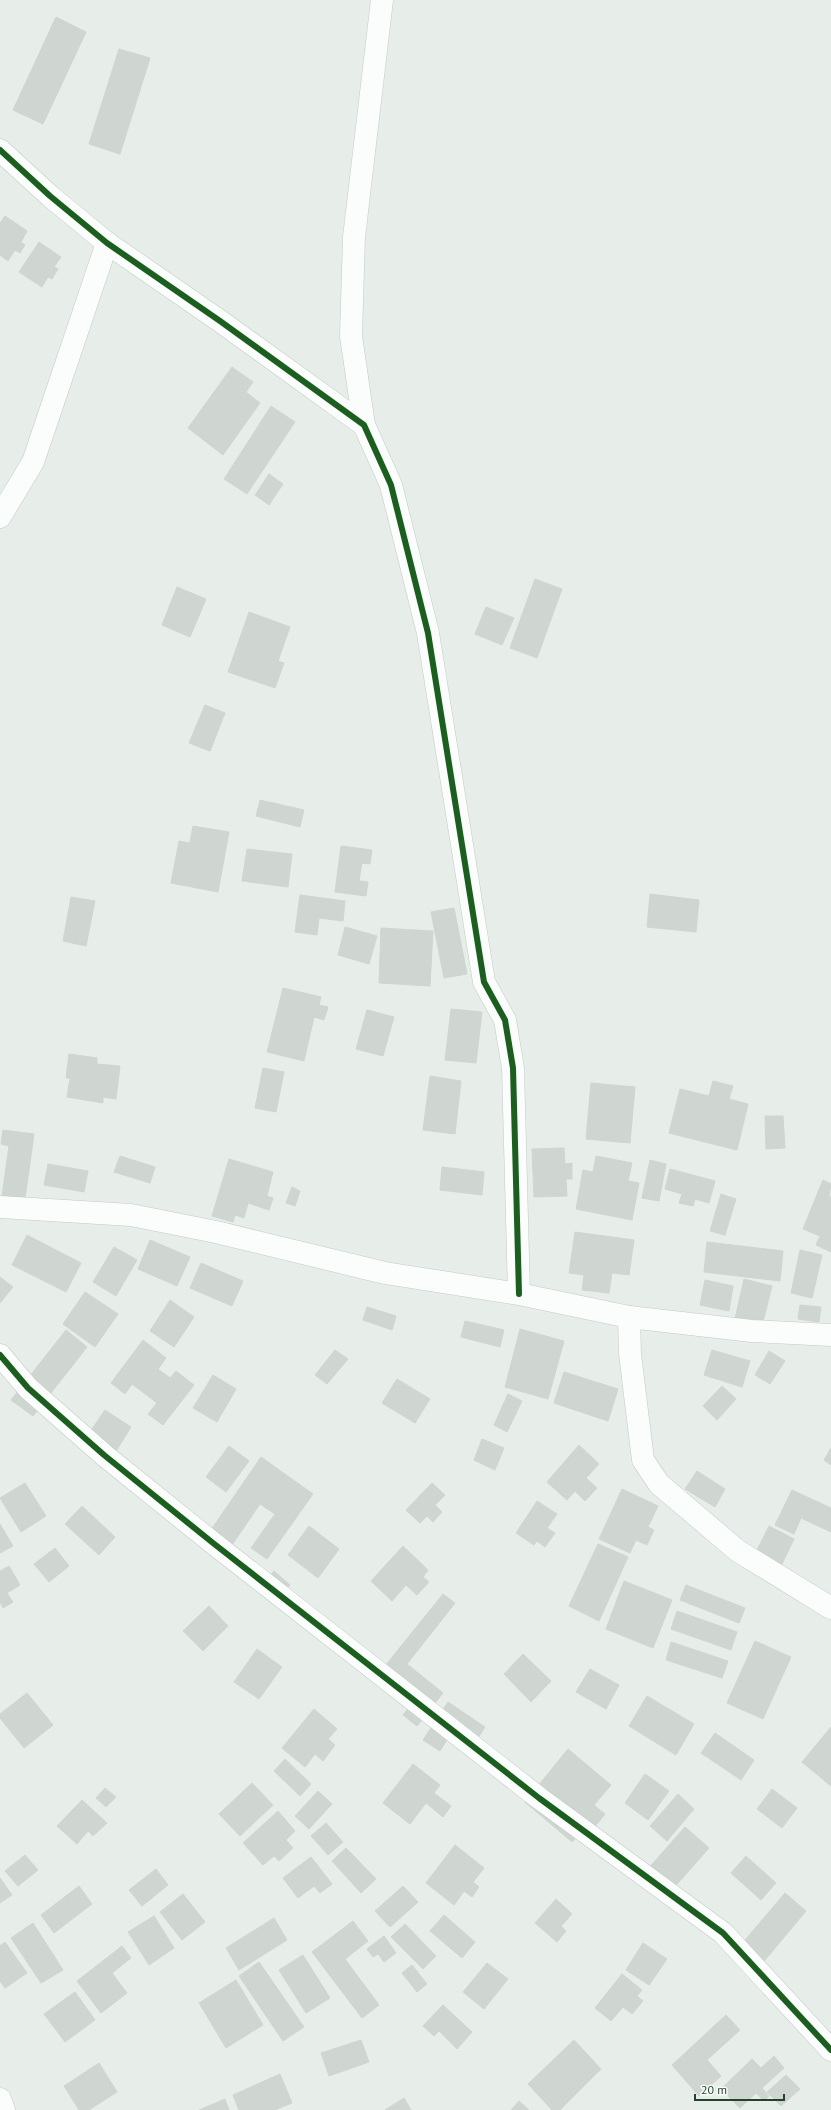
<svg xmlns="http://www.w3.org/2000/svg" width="831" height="2110" font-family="'PT Sans',sans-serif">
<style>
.building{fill:#cfd5d1;stroke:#cfd6d1}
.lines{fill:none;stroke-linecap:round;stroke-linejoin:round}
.minor-casing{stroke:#c4cac5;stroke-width:23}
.minor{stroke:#fbfcfc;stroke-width:22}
.cycleway-casing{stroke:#f6fbf6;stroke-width:8}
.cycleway{stroke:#1b5e20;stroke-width:6}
</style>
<rect width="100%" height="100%" fill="#e7ede8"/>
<g class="building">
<polygon points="56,17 86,32 43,124 13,110"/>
<polygon points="119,49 150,58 120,154 89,144"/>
<polygon points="5,216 27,231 21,242 25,245 20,253 15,250 8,261 0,255 0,223"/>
<polygon points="39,242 61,257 54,267 58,269 52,279 48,277 42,287 19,272"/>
<polygon points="232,367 253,382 246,392 260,403 223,455 188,428"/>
<polygon points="271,406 295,422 247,494 224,479"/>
<polygon points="269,474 283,484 269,505 255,495"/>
<polygon points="535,579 562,589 537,658 510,648"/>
<polygon points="177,587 206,599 190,637 162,625"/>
<polygon points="486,607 514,618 502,645 475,634"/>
<polygon points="249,612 290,627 278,661 284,663 275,688 228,672"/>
<polygon points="205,705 225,713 210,751 189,743"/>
<polygon points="260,800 304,810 300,827 256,816"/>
<polygon points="193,826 229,832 218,892 171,883 179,841 190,843"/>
<polygon points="341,846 372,850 370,864 362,863 359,881 368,882 366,896 335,892"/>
<polygon points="247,849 292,854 288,887 242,881"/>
<polygon points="650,894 699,900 696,932 647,927"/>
<polygon points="300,895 345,901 343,921 319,918 317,935 295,932"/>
<polygon points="71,897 95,901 86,946 63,941"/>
<polygon points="454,908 467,974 444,978 431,912"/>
<polygon points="345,927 377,936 369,964 338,955"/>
<polygon points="381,928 433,931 430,986 379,983"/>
<polygon points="283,988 321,997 319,1005 328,1007 324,1020 314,1017 304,1061 267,1052"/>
<polygon points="451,1009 482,1012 476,1063 445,1060"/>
<polygon points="367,1010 394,1017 383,1056 356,1049"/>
<polygon points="69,1054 97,1058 97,1064 120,1066 116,1099 103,1097 103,1103 67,1097 70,1078 66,1078"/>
<polygon points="263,1068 284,1072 276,1112 255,1108"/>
<polygon points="430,1076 461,1081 455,1134 423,1130"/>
<polygon points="713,1081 733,1086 729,1099 748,1104 737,1150 669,1133 680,1089 709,1096"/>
<polygon points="591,1083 635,1087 630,1143 586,1139"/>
<polygon points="765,1116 783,1116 785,1148 766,1149"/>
<polygon points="3,1130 34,1134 25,1199 2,1196 9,1146 1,1144"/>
<polygon points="564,1148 565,1164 572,1163 572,1179 566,1179 567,1196 534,1197 532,1149"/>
<polygon points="120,1156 155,1167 150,1183 114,1172"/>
<polygon points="596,1156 632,1163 628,1181 639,1183 632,1220 576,1209 583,1170 593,1172"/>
<polygon points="229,1159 273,1172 267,1196 273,1198 269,1210 248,1203 244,1218 235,1215 233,1222 212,1216"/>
<polygon points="650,1160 666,1164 659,1201 642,1198"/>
<polygon points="48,1164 88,1171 84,1192 44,1185"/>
<polygon points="442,1167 484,1172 482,1195 440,1190"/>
<polygon points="670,1169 715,1181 709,1203 695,1199 693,1206 679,1203 682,1194 665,1189"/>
<polygon points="823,1180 831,1184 829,1197 831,1197 831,1252 816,1245 820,1236 803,1229"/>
<polygon points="292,1187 300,1191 295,1206 286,1203"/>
<polygon points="721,1194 736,1199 725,1235 710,1231"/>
<polygon points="575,1232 634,1240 629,1275 612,1273 609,1293 582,1290 584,1275 569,1273"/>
<polygon points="27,1235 81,1263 66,1292 12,1265"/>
<polygon points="150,1240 190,1257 177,1286 138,1269"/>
<polygon points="707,1242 783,1251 780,1281 704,1272"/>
<polygon points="114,1247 137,1260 116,1296 93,1282"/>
<polygon points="800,1250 822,1255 812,1298 791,1293"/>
<polygon points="201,1263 243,1281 232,1306 190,1288"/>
<polygon points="0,1277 13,1287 0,1303"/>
<polygon points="744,1279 772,1286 762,1326 735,1319"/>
<polygon points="705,1280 733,1286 729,1311 700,1305"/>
<polygon points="85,1292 118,1314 95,1347 63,1324"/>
<polygon points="170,1300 194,1317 174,1347 150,1331"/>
<polygon points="800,1305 821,1307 819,1322 798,1319"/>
<polygon points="367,1307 396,1316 392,1330 363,1320"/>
<polygon points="465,1321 504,1330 500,1347 461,1337"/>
<polygon points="520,1329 564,1341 548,1399 505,1387"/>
<polygon points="66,1330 87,1347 33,1416 11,1400"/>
<polygon points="143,1340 166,1358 158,1369 170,1378 176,1371 194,1385 163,1425 148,1414 157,1403 132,1384 125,1394 111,1383"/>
<polygon points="335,1350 348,1359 327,1384 315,1375"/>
<polygon points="712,1350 750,1361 742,1387 704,1375"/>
<polygon points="769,1351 785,1361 770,1384 755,1375"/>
<polygon points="564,1372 618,1389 608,1421 554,1403"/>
<polygon points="213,1375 236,1389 217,1422 193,1408"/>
<polygon points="397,1379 430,1399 415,1423 382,1403"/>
<polygon points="722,1386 736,1399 717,1420 703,1406"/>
<polygon points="508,1394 522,1401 507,1432 494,1425"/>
<polygon points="105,1410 131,1427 113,1456 86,1438"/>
<polygon points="482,1439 504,1448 495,1470 474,1460"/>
<polygon points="579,1445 599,1464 586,1478 597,1488 585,1501 575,1491 567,1500 547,1482"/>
<polygon points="229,1446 249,1461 226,1492 206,1477"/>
<polygon points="831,1448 831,1465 824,1460"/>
<polygon points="261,1457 313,1494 267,1559 251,1548 275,1514 260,1504 232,1545 211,1530"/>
<polygon points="697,1471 725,1489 715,1507 685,1489"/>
<polygon points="25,1483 46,1516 21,1532 0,1498"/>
<polygon points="432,1483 445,1495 435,1505 442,1512 433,1522 427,1516 420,1523 406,1510"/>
<polygon points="622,1489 658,1506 648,1527 654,1530 647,1545 636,1540 630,1553 599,1539"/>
<polygon points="792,1490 831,1508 831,1532 801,1518 794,1534 775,1525"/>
<polygon points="537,1501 557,1514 547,1528 555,1533 545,1547 537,1541 534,1545 516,1533"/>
<polygon points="82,1506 115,1537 99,1555 65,1524"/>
<polygon points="0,1524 13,1546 0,1553"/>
<polygon points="309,1526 339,1549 318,1578 288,1555"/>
<polygon points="769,1526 794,1539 780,1568 754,1556"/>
<polygon points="598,1544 628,1557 599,1621 569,1606"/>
<polygon points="403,1546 428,1570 423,1577 429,1582 417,1595 406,1585 392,1601 371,1581"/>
<polygon points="55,1548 69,1566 49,1582 34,1564"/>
<polygon points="9,1566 20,1585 7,1593 13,1602 3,1608 0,1602 0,1571"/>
<polygon points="274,1571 290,1585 273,1604 257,1590"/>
<polygon points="624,1581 672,1600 653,1648 606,1629"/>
<polygon points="686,1585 745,1608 739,1623 680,1600"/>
<polygon points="443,1594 455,1603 407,1664 443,1693 417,1726 403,1715 419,1695 373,1681"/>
<polygon points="209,1606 228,1626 203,1651 183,1631"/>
<polygon points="677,1611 737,1632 731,1650 671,1629"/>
<polygon points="755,1641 791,1657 763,1719 727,1703"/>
<polygon points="671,1642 728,1661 722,1678 666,1660"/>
<polygon points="257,1649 282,1667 259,1699 234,1682"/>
<polygon points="523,1654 551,1681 531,1702 504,1674"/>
<polygon points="590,1669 619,1685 606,1709 576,1692"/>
<polygon points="27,1693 53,1725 24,1748 0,1718 0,1714"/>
<polygon points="647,1696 694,1724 676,1755 629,1726"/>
<polygon points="448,1702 485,1727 476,1741 455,1727 440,1751 423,1740"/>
<polygon points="314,1709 337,1729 328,1739 335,1745 323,1761 315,1754 305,1767 282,1748"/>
<polygon points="831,1727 831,1786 802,1762"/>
<polygon points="715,1733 754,1760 741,1780 701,1753"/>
<polygon points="568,1749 611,1785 594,1805 605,1814 588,1835 583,1830 572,1842 525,1802"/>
<polygon points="285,1759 311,1784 300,1796 274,1771"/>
<polygon points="413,1764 440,1785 434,1793 451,1806 443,1817 426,1803 410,1824 383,1803"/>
<polygon points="645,1774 669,1791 648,1820 625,1803"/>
<polygon points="252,1783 273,1805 240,1836 219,1814"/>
<polygon points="105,1788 116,1797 106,1807 96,1798"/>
<polygon points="772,1789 797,1808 782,1828 757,1809"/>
<polygon points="318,1791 332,1804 309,1829 295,1816"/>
<polygon points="678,1794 694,1809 667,1841 650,1826"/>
<polygon points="82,1800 107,1823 93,1836 88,1831 77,1844 57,1826"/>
<polygon points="278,1811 295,1831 286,1840 293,1848 279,1861 274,1856 263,1865 243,1843"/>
<polygon points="326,1823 343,1842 328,1855 311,1836"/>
<polygon points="685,1827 709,1848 671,1891 647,1870"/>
<polygon points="455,1845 484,1868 473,1882 479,1887 472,1897 464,1891 454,1905 426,1883"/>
<polygon points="346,1848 376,1879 361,1893 332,1861"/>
<polygon points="25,1855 38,1870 18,1886 5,1871"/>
<polygon points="746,1856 776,1883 761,1900 731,1873"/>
<polygon points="311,1857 332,1884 320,1893 314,1886 298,1898 283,1878"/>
<polygon points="156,1869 168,1885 142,1906 129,1890"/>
<polygon points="0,1878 12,1895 0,1903"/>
<polygon points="79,1886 92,1904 54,1933 41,1915"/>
<polygon points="403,1886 418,1902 390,1927 375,1911"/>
<polygon points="785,1893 806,1911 761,1965 740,1946"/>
<polygon points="183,1894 205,1922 182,1940 160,1912"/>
<polygon points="556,1899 572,1914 561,1926 566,1931 557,1942 535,1923"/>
<polygon points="444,1915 475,1942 462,1958 430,1931"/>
<polygon points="154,1916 174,1948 149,1965 128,1932"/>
<polygon points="274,1918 287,1940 239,1970 226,1948"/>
<polygon points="353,1921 368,1941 345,1959 379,2005 362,2018 312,1952"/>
<polygon points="33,1923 63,1970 41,1983 11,1938"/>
<polygon points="405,1924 436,1956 423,1969 391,1937"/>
<polygon points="384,1936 396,1953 384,1962 378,1954 373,1957 367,1949"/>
<polygon points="5,1942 27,1973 5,1988 0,1981 0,1946"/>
<polygon points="643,1943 667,1959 649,1985 626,1970"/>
<polygon points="122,1946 131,1958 112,1973 127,1993 101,2013 77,1981"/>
<polygon points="303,1955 330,1998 306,2013 279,1970"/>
<polygon points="259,1962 304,2027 283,2041 239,1976"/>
<polygon points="487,1963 508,1979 484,2009 463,1992"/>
<polygon points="412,1965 427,1984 417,1992 402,1973"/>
<polygon points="622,1974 642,1990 637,1996 643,2001 632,2014 623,2007 611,2021 595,2008"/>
<polygon points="236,1980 263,2025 226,2048 199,2003"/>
<polygon points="75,1992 95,2020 65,2042 44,2014"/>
<polygon points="443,2005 472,2032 457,2049 439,2031 434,2036 423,2026"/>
<polygon points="726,2015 740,2030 707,2060 721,2076 699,2096 672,2065"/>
<polygon points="361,2040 369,2062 329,2076 321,2053"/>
<polygon points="574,2040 601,2069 560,2110 552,2110 528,2084"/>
<polygon points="774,2056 784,2068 762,2088 769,2096 764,2101 756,2093 740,2108 721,2089 752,2059 761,2068"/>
<polygon points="99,2063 117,2092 89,2110 79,2110 64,2086"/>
<polygon points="280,2074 292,2103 275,2110 239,2110 233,2095"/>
<polygon points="786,2075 800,2089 781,2106 767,2092"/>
<polygon points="404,2098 411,2110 385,2110"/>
<polygon points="225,2099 229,2110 199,2110"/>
<polygon points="519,2101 529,2110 511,2110"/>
</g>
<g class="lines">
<defs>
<g id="minor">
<polyline points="0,150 50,196 107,243 220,321 364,425 391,485 428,633 484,982 505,1020 513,1068 519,1294"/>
<polyline points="364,425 351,336 354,237 382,0"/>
<polyline points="0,517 33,462 107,243"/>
<polyline points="0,1207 131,1215 216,1232 385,1273 519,1294 629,1317 752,1331 831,1335"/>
<polyline points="629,1317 630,1354 643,1460 659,1484 738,1551 831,1608"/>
<polyline points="0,1355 28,1388 104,1455 213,1543 539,1798 723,1933 831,2050"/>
<polyline points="0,2099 4,2110"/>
</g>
</defs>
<use href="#minor" class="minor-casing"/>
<use href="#minor" class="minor"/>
<defs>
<g id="cycleway">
<polyline points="0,150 50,196 107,243 220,321 364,425 391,485 428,633 484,982 505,1020 513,1068 519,1294"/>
<polyline points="0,1355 28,1388 104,1455 213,1543 539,1798 723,1933 831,2050"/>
</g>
</defs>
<use href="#cycleway" class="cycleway-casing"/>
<use href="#cycleway" class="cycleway"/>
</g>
<path d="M695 2094v6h89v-6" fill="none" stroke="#22432c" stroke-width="2"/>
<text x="701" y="2094" font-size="12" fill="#22432c" stroke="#f6fbf6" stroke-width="3" paint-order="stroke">20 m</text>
</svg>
